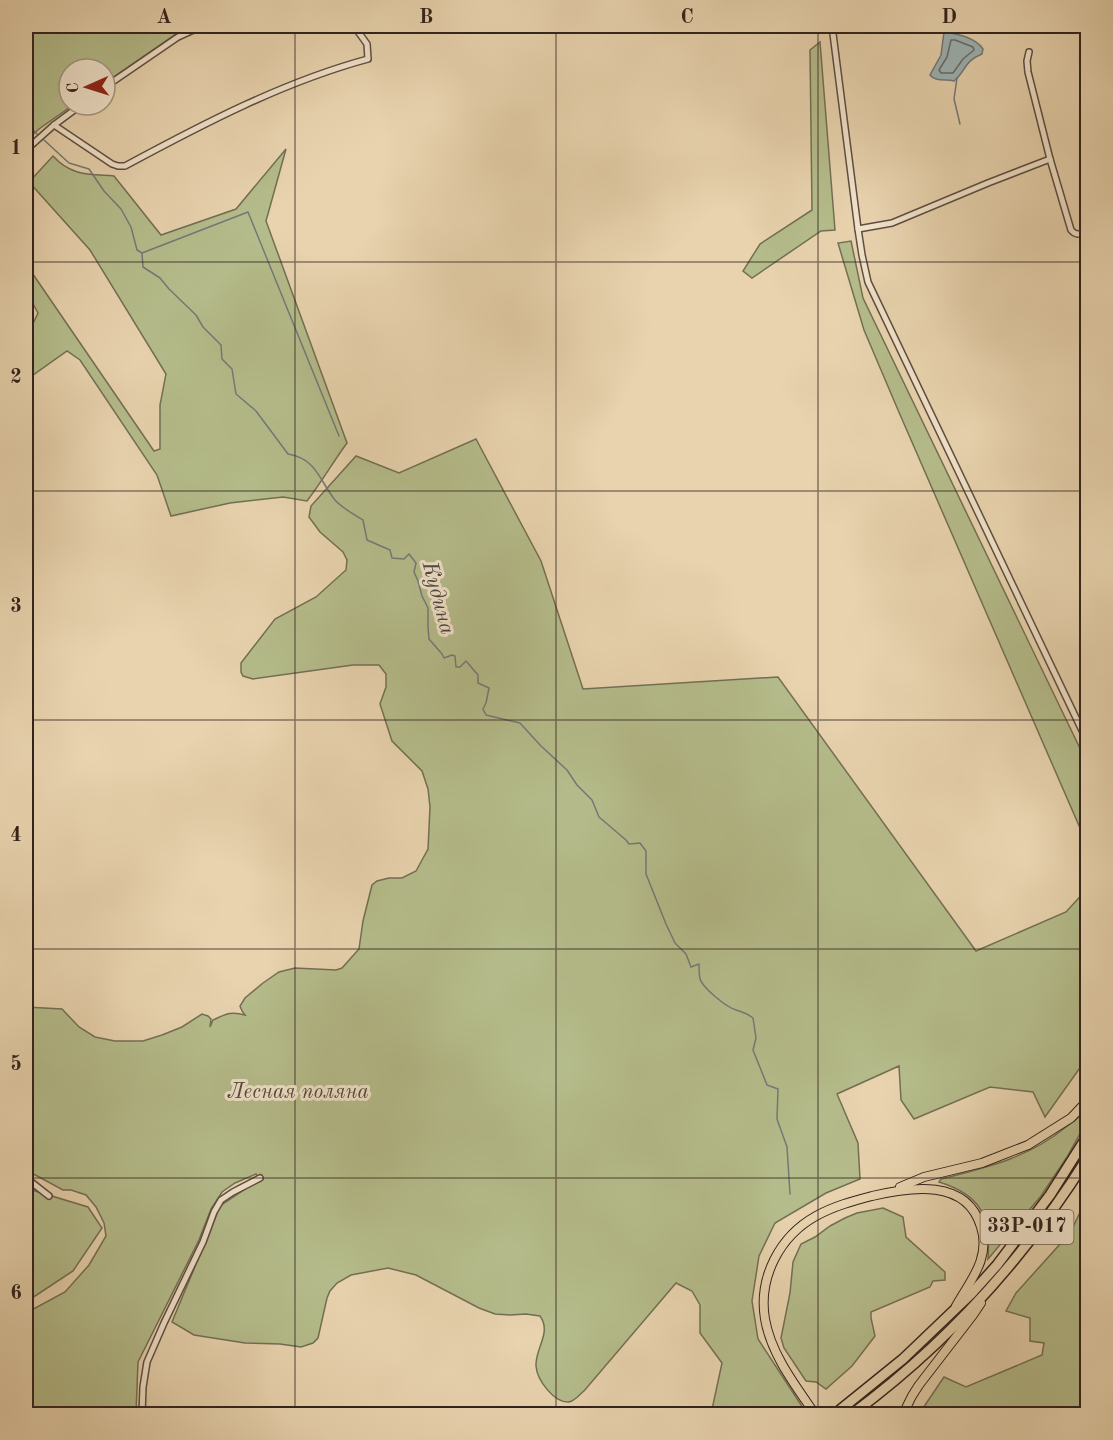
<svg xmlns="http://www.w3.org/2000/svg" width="1113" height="1440" font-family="'Old Standard TT',serif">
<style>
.green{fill:#b5bc8b;stroke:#736f54;stroke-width:1.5}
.water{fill:#9db4b6;stroke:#727a79;stroke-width:1.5}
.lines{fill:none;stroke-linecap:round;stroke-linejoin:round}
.shore{stroke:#676b6a;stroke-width:1.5}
.stream{stroke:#727a79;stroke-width:1.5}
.street-casing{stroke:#5f4e41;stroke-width:8}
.primary-casing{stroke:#31221d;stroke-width:10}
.highway-casing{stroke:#31221d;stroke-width:12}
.street{stroke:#f0e2ca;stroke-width:5}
.primary{stroke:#e8d3ae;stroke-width:8}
.highway{stroke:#e8d3ae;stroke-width:9}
.grid{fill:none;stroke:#31221d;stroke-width:1.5;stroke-opacity:0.55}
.labels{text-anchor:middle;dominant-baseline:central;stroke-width:6;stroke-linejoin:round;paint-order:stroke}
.shield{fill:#f0e2ca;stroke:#6a5c51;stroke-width:1.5}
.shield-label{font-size:20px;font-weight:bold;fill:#31221d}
.park-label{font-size:21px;font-style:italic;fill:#524838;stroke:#f0e2ca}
.water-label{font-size:22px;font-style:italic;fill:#4c4643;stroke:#f0e2ca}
.neatline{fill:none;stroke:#31221d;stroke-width:2}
.grid-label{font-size:20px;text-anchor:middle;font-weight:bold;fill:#31221d}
</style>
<rect width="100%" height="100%" fill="#e8d3ae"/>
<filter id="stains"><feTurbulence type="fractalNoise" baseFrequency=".00333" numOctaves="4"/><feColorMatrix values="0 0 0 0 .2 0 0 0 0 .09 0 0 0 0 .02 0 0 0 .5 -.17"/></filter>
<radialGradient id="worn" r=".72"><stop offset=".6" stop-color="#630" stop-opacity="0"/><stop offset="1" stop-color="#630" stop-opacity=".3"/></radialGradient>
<g class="green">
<polygon points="26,26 195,26 176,34 105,83 105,69 69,69 69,105 73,105 39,129 26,141"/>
<polygon points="820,42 835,230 821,231 752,278 743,271 760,244 812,210 810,50"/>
<path d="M286,149L266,221L347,443C333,462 321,483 307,501L283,497L230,503L171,516L157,475L80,360L67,351L26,380V369L28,361V334L38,313L26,291V264L154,451L160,449V405L166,374L90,250L29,182L53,156C71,176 89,174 114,176L161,235L236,209Z"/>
<polygon points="851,241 863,298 1087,763 1087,844 898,410 864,330 838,243"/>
<path d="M476,439L541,561L583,689L778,677L976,951L1066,912L1087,889V1058L1045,1117L1033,1092L990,1087L914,1119L901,1100L899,1066L837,1094L858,1143L860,1179L826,1193L775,1223L759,1256L752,1301L758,1339L807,1414H711L722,1363L700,1333V1305L692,1291L676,1283L584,1391C580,1394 575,1401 569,1402C554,1403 537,1380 536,1366C535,1348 552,1333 540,1316L526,1314L510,1315L495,1314L479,1308L416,1275L388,1268L351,1275L337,1283L330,1291L327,1298L318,1338L313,1343L301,1347L280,1344L245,1343L194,1335L172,1322L220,1206L247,1188L261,1181L256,1174L235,1183L222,1192L211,1209L199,1240L138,1362L136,1414H26V1313L65,1292L89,1265L106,1236L104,1223L96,1207L86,1195L71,1190H63L26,1170V1007L62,1009L79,1027L95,1037L115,1041H143L162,1035L182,1027L202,1014L208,1016L211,1019L210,1027L213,1020C226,1014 231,1011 245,1015L242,1011L240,1006L245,998L263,983L279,972L295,968L336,970L342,968L359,949L363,921L372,885L377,881L389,878H402L416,871L428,849L430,807L428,789L422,771L392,741L380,704L386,687V674L379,665H353L253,679L243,676L241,672V663L275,619L316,597L346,570L347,560L343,552L320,532L309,517L311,506L356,456L399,473Z"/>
<path d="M1087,1109V1121L1067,1157L1041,1196L988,1259C991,1216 981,1195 939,1182L941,1179C988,1167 1028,1158 1066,1127C1074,1121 1081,1116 1087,1109Z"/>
<polygon points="26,1183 32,1190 88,1207 102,1228 73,1271 26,1302"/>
<polygon points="1087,1198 1087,1414 919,1414 944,1377 966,1387 1042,1355 1044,1343 1030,1341 1030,1318 1006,1311 1016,1293 1070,1233"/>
<polygon points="883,1208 903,1217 906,1237 945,1272 945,1280 933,1281 930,1287 871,1312 871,1318 875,1336 852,1366 826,1389 816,1382 806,1381 784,1348 781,1338 790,1293 793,1262 801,1244 815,1237 830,1226 845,1218 857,1213"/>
</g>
<path class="water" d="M944,32C957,34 975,37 983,49L982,54C964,61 966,71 954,81C946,79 935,82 930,75L941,55Z"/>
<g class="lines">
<polygon class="shore" points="951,40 955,40 973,47 974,50 963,59 953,73 941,73 939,70 947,57"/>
<g class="stream">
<polyline points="970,32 973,26"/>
<polyline points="957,78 954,99 960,124"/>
<polyline points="26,125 28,125 37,134"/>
<path d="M44,140L69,163L89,169L104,191L121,209L131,227L137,250L142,253L143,267L160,278L169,289L196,315L203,327L221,345L222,359L232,369L236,394L256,411L288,454C317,459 319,480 335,500C342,508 353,514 363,520L367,540L390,550L392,558L404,559L409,554L416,563L414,572L418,581L422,596L428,608V627L429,639L442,654L444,658L452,655L455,656L456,667H460L466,661L478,675V683L489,688L486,703L483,709L486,715L520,723L540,745L567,770L577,785L592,800L599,817L626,840L629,844L640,843L646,851V874L666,924L675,943L686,954L691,967L699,964C699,969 699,974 700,979C703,988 726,1007 736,1010C744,1013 745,1012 753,1018L756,1038L753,1050L767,1085L778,1089L777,1119L787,1147L790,1194"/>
<polyline points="142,253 248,212 339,436"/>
</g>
<defs>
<g id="street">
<polyline points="832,26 858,229 862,255 868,282 1088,743"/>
<polyline points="928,26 930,26"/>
<path d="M1029,52L1027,61L1028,72L1050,159L1071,230C1076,236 1080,234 1088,232"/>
<polyline points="105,87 178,37 202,26"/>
<path d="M54,125L112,164L118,166H125C203,124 283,82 368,59L367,44L354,26"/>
<polyline points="26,150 54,125 81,105"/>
<polyline points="858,229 892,223 988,183 1050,159"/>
<polyline points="26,1178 49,1196"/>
<polyline points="142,1414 143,1387 147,1362 164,1323 203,1242 214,1212 221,1200 233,1192 260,1178"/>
</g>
<g id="primary">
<polyline points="900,1187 924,1177 982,1163 1028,1145 1071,1118 1088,1100"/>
<path d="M815,1414C795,1385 771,1354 765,1319C758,1277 780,1236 816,1216C834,1206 853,1201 872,1196C910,1187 967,1178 981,1227C991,1258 970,1281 956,1306"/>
<polyline points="903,1414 912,1396 919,1385 973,1315 981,1303"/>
</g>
<g id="highway">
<polyline points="835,1414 903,1359 971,1294 997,1265 1050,1195 1088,1135"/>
<path d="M852,1414C948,1343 1025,1258 1088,1157"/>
</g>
</defs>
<use href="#street" class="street-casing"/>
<use href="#primary" class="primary-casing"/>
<use href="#highway" class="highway-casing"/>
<use href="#street" class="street"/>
<use href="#primary" class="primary"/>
<use href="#highway" class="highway"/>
</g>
<path class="grid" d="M295,26V1414M556,26V1414M818,26V1414M26,262H1088M26,491H1088M26,720H1088M26,949H1088M26,1178H1088"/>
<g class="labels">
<rect class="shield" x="980.5" y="1210" width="93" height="34" rx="4.5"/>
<g class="shield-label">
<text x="1027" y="1227">33Р-017</text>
</g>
<g class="park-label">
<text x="298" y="1092">Лесная поляна</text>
</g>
<g class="water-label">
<text transform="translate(438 598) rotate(75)">Кудина</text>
</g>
</g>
<rect width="1113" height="1440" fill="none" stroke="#e8d3ae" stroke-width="66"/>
<g transform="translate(87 87) rotate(267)"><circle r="28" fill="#f0e2ca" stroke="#a49585" stroke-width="1.5"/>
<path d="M0-4.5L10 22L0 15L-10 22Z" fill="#8f2418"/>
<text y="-9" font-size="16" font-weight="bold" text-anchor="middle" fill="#31221d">С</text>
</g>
<rect x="33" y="33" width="1047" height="1374" class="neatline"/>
<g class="grid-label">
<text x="164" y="23">A</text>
<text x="426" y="23">B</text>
<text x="687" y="23">C</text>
<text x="949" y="23">D</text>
<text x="16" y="154">1</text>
<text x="16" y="383">2</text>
<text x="16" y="612">3</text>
<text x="16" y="841">4</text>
<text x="16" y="1070">5</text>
<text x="16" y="1299">6</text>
</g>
<rect width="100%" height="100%" filter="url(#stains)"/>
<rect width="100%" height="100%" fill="url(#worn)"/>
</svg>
